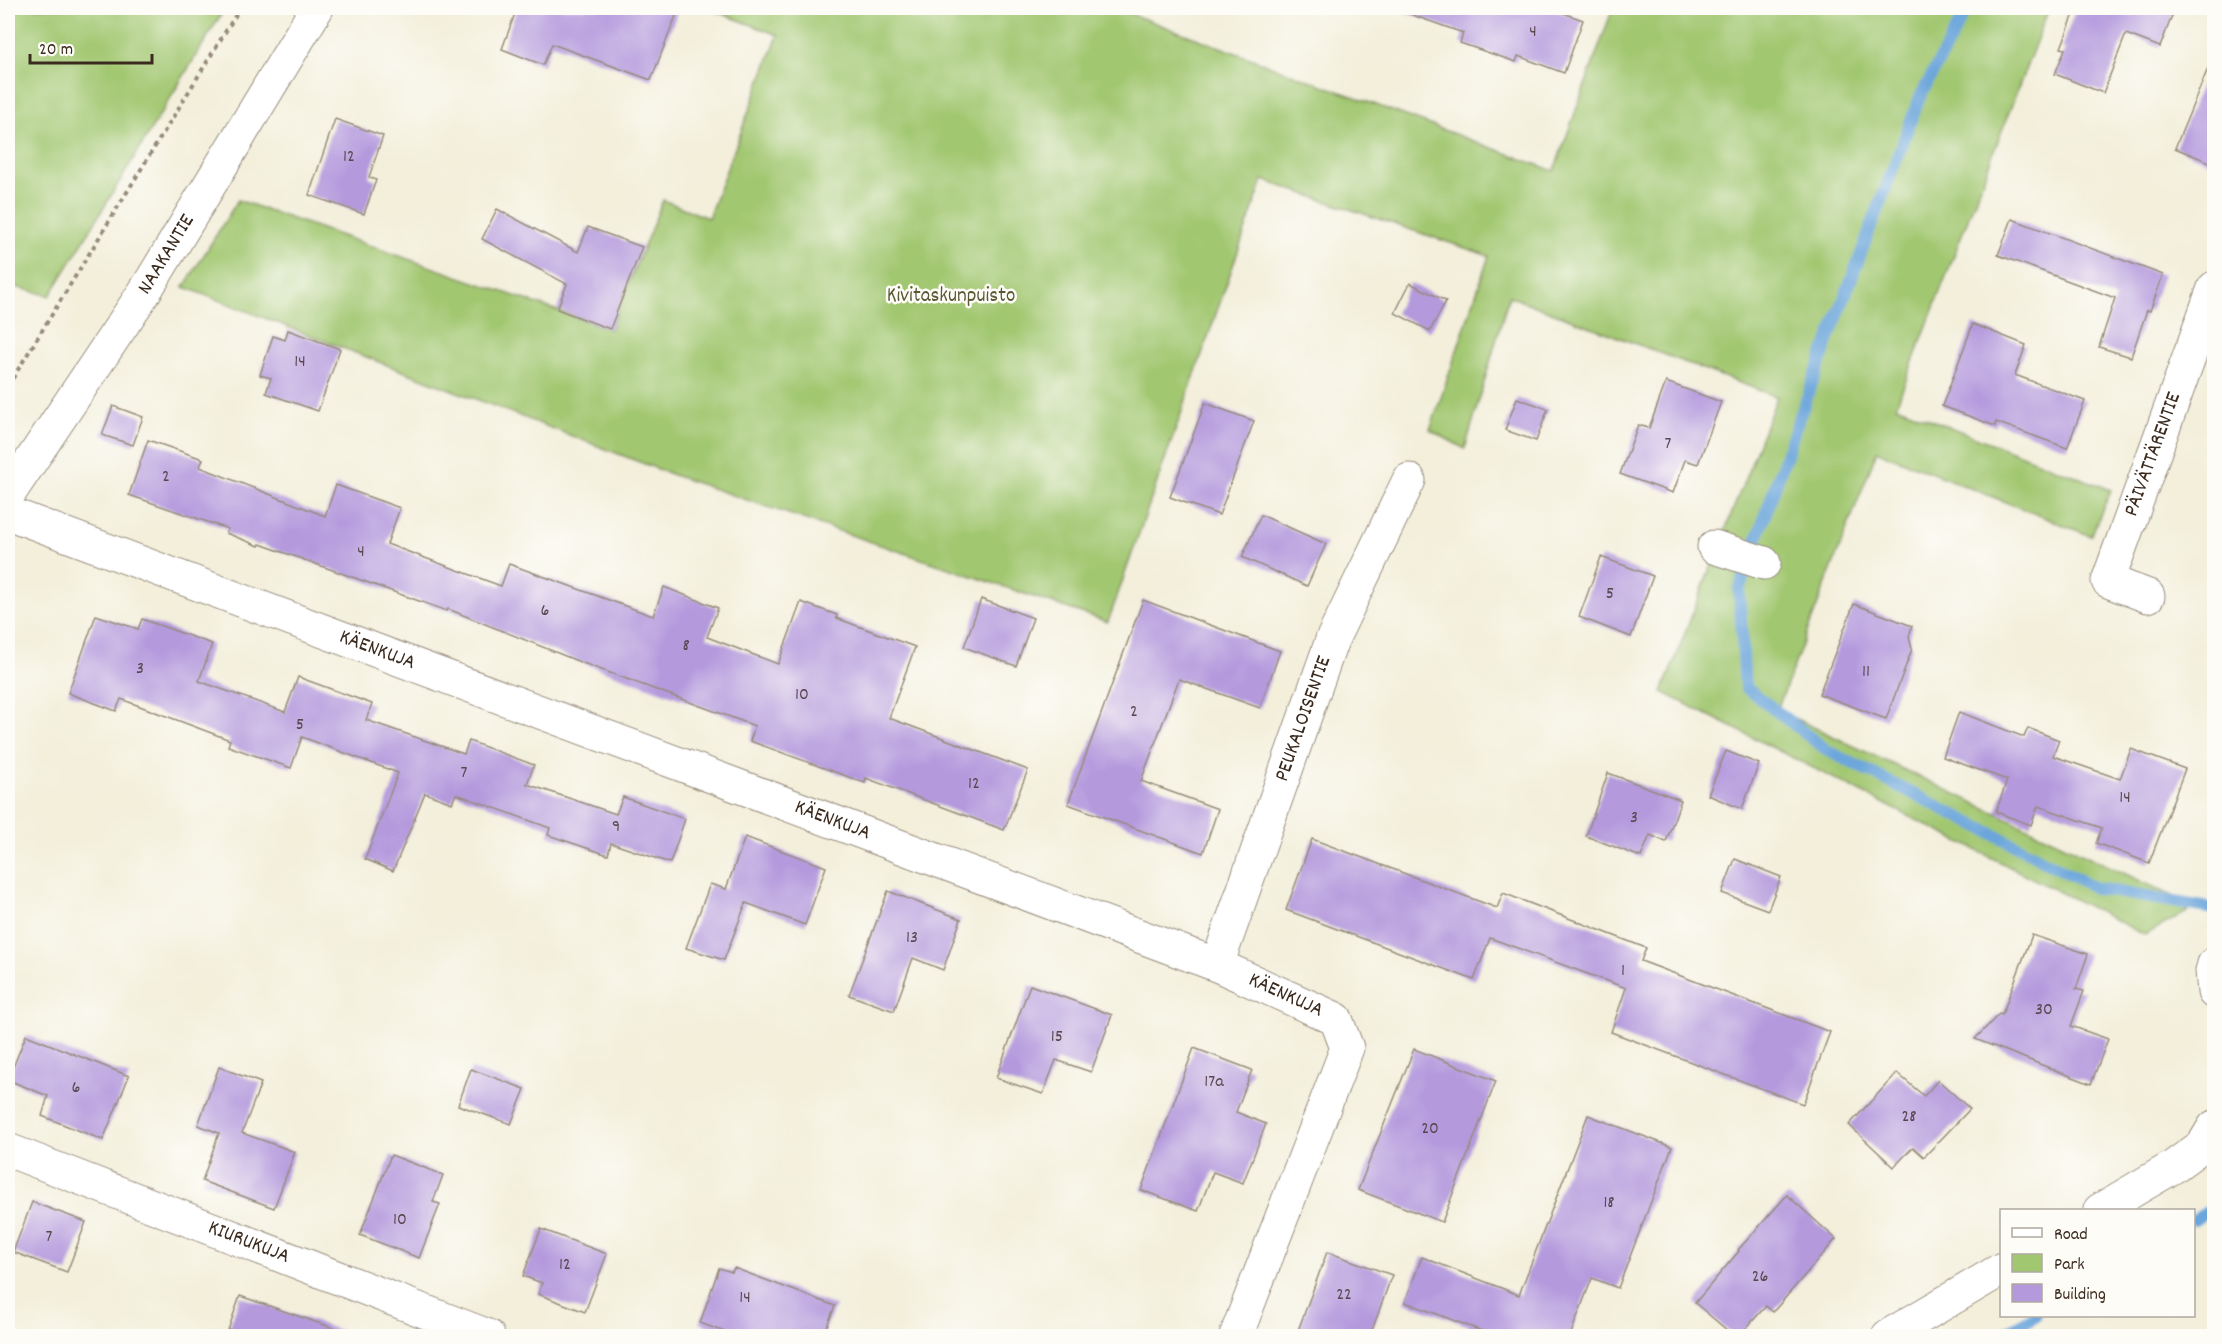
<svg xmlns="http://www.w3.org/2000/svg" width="2222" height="1344" font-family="Dekko,sans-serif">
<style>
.green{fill:#a2c771;stroke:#6e7848;stroke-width:1.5}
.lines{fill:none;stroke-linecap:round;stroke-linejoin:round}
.stream{stroke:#6ba5db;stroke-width:12}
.building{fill:#b499dd}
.minor-casing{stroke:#978c7c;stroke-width:35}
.path{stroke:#978c7c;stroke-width:4;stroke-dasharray:4.5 4.5;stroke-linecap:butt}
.minor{stroke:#fff;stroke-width:33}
.labels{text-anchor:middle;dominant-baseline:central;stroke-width:5;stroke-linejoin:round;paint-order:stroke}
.number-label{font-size:18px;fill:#59464e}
.street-label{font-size:21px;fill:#3b2a1e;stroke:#fdfcf7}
.park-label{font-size:21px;fill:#5a5937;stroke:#fdfcf7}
</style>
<rect width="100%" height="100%" fill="#fdfcf7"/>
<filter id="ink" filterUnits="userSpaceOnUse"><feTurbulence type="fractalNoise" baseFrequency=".0167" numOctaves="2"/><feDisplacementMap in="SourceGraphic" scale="12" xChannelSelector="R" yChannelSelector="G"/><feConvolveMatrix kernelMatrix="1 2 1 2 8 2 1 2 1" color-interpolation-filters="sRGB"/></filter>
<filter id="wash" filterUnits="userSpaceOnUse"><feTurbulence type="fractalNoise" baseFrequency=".008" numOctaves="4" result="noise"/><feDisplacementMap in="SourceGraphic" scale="24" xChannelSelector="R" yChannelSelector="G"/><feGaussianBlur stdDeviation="1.35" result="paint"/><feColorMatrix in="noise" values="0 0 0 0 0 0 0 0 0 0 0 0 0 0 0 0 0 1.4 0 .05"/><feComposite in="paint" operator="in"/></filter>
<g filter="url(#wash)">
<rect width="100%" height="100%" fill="#f3efdb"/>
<g class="green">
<polygon points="8,8 225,8 50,296 8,285"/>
<polygon points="707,8 1115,8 1554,171 1613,8 2049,8 1896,406 2111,490 2091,536 1877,451 1777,710 2196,907 2145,935 1662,692 1777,397 1509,296 1465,449 1430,430 1489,256 1263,180 1108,622 676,476 184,287 238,200 610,329 663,200 708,218 778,35"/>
</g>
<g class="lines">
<g class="stream">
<polyline points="1967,8 1919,99 1797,424 1739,590 1745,687 1828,751 2011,843 2095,888 2214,909"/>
<polyline points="2194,1220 2214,1208"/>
<polyline points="2000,1336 2035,1316"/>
</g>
</g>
<g id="blocks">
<g class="building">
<polygon points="517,8 679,8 651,80 552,44 543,65 502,49"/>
<polygon points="1405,8 1549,8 1583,20 1564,73 1518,56 1516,62 1460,43 1463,33 1404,12"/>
<polygon points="2064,8 2175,8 2160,47 2126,34 2103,93 2055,74 2065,49 2061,48 2074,14 2064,10"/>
<polygon points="2214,54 2214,164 2175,148"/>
<polygon points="335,119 383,136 369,177 376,180 364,214 309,195"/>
<polygon points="497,209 578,252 588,227 642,247 610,329 557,309 567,284 482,239"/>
<polygon points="2012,219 2163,275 2150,311 2147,310 2131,357 2099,347 2115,298 1998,255"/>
<polygon points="1410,283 1446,301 1430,331 1395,313"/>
<polygon points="1973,324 2026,345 2015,375 2085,401 2067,448 1996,422 1995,426 1942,406"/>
<polygon points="288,330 340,349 318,411 266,393 271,378 260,375 273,336 285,340"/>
<polygon points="1666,382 1721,402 1698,464 1685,460 1673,493 1620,474 1638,425 1649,428"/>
<polygon points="1517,398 1548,409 1536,441 1505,430"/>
<polygon points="1205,403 1254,421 1219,515 1170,497"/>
<polygon points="113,406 143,417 133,445 102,435"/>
<polygon points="148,440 203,459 200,467 325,516 336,485 400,508 387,544 501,586 509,564 653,616 664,587 718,608 707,637 778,664 801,602 837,615 836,618 915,647 889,718 1028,770 1004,830 866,778 865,783 750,741 755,726 580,662 448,609 447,611 260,544 259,546 226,533 228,529 129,495"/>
<polygon points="1261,515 1326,544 1307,586 1242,557"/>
<polygon points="1601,557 1653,576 1631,637 1579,617"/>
<polygon points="981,599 1033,618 1016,666 964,647"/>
<polygon points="1143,600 1280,651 1260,708 1179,679 1141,781 1218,809 1203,853 1068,804"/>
<polygon points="1854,604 1912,626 1909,637 1912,649 1886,719 1819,694"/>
<polygon points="96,615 138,629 142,619 212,644 199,681 285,712 298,677 372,704 366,720 464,754 469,741 534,765 527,784 616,814 623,797 685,819 670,863 611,843 608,855 548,835 550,828 456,794 452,803 425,793 393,871 365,859 398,773 302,737 291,768 228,746 230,740 121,699 116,711 68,693"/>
<polygon points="1959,712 2024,737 2028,728 2059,740 2053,756 2120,779 2131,749 2185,769 2149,863 2096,843 2102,828 2038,806 2031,825 1996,812 2007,780 1943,757"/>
<polygon points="1726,751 1759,764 1742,809 1708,795"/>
<polygon points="1608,773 1681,800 1666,842 1650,835 1641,857 1586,836"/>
<polygon points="745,837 826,867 805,925 746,903 724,960 686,948 710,884 726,889"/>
<polygon points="1312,839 1497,908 1503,893 1646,948 1641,961 1830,1032 1803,1104 1611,1032 1626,988 1490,938 1474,980 1286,910"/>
<polygon points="1735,859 1781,877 1768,910 1722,893"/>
<polygon points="888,891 961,919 943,970 913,958 894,1011 849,995"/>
<polygon points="2032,935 2088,954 2076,989 2084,991 2071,1026 2108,1039 2091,1084 1975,1039 1999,1014 2002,1015"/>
<polygon points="1030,985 1112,1015 1091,1072 1056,1060 1043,1094 996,1078"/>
<polygon points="26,1035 129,1076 103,1140 42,1116 48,1096 8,1080"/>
<polygon points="1194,1048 1252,1070 1236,1112 1266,1124 1243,1183 1213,1172 1198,1211 1141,1190"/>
<polygon points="1414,1049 1496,1081 1442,1222 1358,1190"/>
<polygon points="219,1067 261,1083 242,1133 295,1152 274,1208 202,1181 219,1133 198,1125"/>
<polygon points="471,1069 525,1089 511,1124 458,1105"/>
<polygon points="1897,1073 1924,1096 1938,1080 1970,1109 1924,1157 1913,1147 1894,1167 1849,1125"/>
<polygon points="1588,1115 1672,1147 1618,1288 1592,1278 1570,1336 1495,1336 1405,1302 1422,1257 1519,1295"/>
<polygon points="391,1155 443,1175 433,1202 440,1204 419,1258 360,1235"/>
<polygon points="1787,1195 1836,1239 1773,1312 1766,1306 1739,1336 1734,1336 1695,1303 1739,1251 1738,1250"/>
<polygon points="32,1202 86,1222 67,1272 13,1252"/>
<polygon points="541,1229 607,1254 585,1312 538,1294 542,1283 523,1276"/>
<polygon points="1327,1252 1392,1275 1370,1336 1296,1336"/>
<polygon points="719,1268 732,1272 734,1268 835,1306 823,1336 736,1336 700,1323"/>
<polygon points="240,1296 342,1331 341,1336 226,1336"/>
</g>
</g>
</g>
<g filter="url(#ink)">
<use href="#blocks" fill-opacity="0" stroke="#978c7c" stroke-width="1.5"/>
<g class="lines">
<defs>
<g id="minor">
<path id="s1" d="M8,495L147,288L317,8"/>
<path id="s2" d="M8,513L1217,965L1336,1019L1347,1048L1236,1336"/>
<polyline points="1714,547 1764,563"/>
<path id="s3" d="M2148,596L2108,581L2214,288"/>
<polyline points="2214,964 2212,971 2214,992"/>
<path id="s4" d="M1217,965L1332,640L1409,480"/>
<path id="s5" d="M8,1150L488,1336"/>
<polyline points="2100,1210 2173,1167 2203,1145 2214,1127"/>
<polyline points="1888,1336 2002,1269"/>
</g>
</defs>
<use href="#minor" class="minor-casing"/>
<polyline class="path" points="8,386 240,8"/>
<use href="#minor" class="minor"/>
</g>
</g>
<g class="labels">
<g class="number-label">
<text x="1533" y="32">4</text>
<text x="349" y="157">12</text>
<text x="300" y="362">14</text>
<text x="1668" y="444">7</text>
<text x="166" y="477">2</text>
<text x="361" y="552">4</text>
<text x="1610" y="594">5</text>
<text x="545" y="611">6</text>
<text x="686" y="646">8</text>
<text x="140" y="669">3</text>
<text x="1866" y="672">11</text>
<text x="802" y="695">10</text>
<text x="1134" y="712">2</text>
<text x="300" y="725">5</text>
<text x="464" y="773">7</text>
<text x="974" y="784">12</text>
<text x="2125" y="798">14</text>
<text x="1634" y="818">3</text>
<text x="616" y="827">9</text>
<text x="912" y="938">13</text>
<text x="1623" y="971">1</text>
<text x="2044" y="1010">30</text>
<text x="1057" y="1037">15</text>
<text x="1214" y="1082">17a</text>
<text x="76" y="1088">6</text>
<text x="1909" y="1117">28</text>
<text x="1430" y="1129">20</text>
<text x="1609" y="1203">18</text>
<text x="400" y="1220">10</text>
<text x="49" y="1237">7</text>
<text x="565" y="1265">12</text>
<text x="1760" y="1277">26</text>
<text x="1344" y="1295">22</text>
<text x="745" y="1298">14</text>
</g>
<g class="street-label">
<text stroke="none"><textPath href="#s1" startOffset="288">NAAKANTIE</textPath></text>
<text stroke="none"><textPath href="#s3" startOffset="177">PÄIVÄTTÄRENTIE</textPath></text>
<text stroke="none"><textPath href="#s2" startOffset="394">KÄENKUJA</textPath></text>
<text stroke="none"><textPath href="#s4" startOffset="261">PEUKALOISENTIE</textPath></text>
<text stroke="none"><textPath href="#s2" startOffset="880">KÄENKUJA</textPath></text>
<text stroke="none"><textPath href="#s2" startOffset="1366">KÄENKUJA</textPath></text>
<text stroke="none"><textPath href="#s5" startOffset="258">KIURUKUJA</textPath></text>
</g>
<g class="park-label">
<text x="951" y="297">Kivitaskunpuisto</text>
</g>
</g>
<rect width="2222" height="1344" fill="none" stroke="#fdfcf7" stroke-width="30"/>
<rect x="2000" y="1209" width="195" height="108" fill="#fdfcf7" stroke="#afa8a0" stroke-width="1.5"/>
<rect x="2012" y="1228" width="30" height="9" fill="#ffffff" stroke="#afa8a0" stroke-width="1.5"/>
<text x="2054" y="1239" font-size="18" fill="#3b2a1e">Road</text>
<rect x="2012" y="1254" width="30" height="18" fill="#a2c771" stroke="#afa8a0" stroke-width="1.5"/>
<text x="2054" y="1269" font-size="18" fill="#3b2a1e">Park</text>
<rect x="2012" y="1284" width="30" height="18" fill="#b499dd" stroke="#afa8a0" stroke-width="1.5"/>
<text x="2054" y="1299" font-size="18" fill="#3b2a1e">Building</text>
<path d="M30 54v9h122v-9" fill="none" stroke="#3b2a1e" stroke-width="3"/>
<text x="39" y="54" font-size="18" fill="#3b2a1e" stroke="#fdfcf7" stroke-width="4.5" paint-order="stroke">20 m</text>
</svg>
